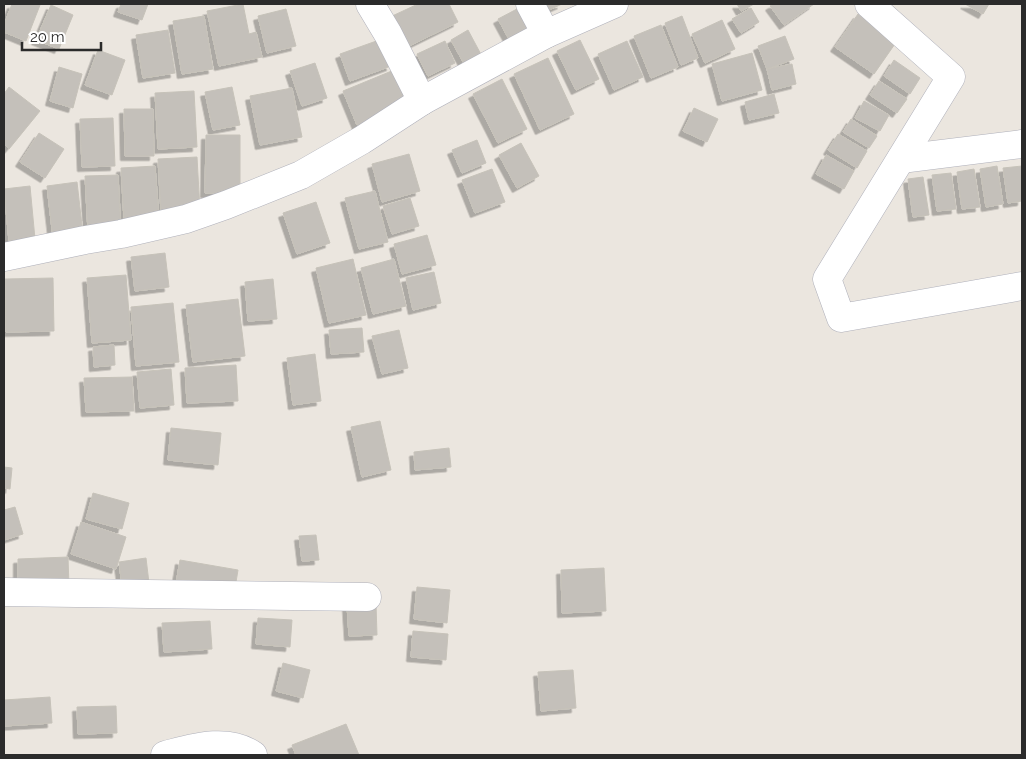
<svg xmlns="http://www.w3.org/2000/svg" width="1026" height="759" font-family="Raleway,sans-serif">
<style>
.building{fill:#c4c0ba;stroke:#c6c2b9;filter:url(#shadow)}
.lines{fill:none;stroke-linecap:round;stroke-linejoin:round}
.minor-casing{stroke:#afb0ba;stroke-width:29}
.minor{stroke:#fff;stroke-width:28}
</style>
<defs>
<filter id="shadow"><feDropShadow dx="-4.5" dy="4.5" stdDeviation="0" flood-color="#0004"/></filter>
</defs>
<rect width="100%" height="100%" fill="#ebe6df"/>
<g class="building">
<polygon points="12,4 40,5 26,41 4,32 4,25"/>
<polygon points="121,4 148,4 142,20 118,12"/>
<polygon points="243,4 249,34 256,32 262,57 219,66 207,11"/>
<polygon points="418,4 449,4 458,22 405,48 390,17"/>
<polygon points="546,4 562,4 549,10"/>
<polygon points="737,4 754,4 741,11"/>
<polygon points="773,4 814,4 784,25 770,6"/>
<polygon points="965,4 989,4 983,14"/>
<polygon points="51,5 73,15 59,49 36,40"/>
<polygon points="751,8 759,22 741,33 732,19"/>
<polygon points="286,9 296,46 267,53 258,16"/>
<polygon points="517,9 530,33 511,43 498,19"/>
<polygon points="858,14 897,41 874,74 835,47"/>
<polygon points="204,16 213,69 182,74 173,21"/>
<polygon points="682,16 698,58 681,65 665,23"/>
<polygon points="722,20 735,49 705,63 692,34"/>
<polygon points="661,25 678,67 651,78 634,36"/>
<polygon points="168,30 175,73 143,78 136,35"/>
<polygon points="468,30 484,60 467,69 451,40"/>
<polygon points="785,36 794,59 767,69 758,46"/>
<polygon points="382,39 391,66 350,81 340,54"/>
<polygon points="580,40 599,79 576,90 557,51"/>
<polygon points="445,41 455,63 428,76 417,54"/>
<polygon points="627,41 643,77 614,90 598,54"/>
<polygon points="98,50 125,60 112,95 85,85"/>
<polygon points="752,53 762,90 722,101 712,64"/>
<polygon points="548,58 574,114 540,130 514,74"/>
<polygon points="894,60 920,78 910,94 884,76"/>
<polygon points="315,63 327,98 302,106 290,71"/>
<polygon points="792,64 796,84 772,90 767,69"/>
<polygon points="59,67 82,74 73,108 50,101"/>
<polygon points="399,68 413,102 357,125 343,91"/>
<polygon points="502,79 527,129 498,143 473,94"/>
<polygon points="879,81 907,99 897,113 870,95"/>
<polygon points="9,87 40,111 9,149 4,144 4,94"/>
<polygon points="232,87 240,125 213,130 205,92"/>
<polygon points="292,88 302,137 260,145 250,96"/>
<polygon points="194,91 197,147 158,149 155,93"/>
<polygon points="774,94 779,113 749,120 745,102"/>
<polygon points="864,101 889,115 880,131 855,118"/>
<polygon points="694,108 718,119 707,142 683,131"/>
<polygon points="124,109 153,109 154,156 125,156"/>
<polygon points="113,118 115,166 82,167 80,119"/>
<polygon points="851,119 877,136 869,148 843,132"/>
<polygon points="39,133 64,149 45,178 20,162"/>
<polygon points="838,134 867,151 857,168 828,150"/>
<polygon points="206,135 240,135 240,194 205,193"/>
<polygon points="477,140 486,163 462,173 452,150"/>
<polygon points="521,143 539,176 517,188 499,155"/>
<polygon points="409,154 420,191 382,202 372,164"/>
<polygon points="826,155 854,171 844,189 816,174"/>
<polygon points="197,157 200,211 161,213 158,159"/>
<polygon points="155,166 159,218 124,220 121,168"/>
<polygon points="997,166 1003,204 986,207 980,169"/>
<polygon points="1022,166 1022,201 1008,203 1003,168"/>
<polygon points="492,169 505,202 475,213 462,180"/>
<polygon points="974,169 980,207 962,209 957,172"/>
<polygon points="951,173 956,209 937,211 932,175"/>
<polygon points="118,175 121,231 88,232 85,176"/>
<polygon points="923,177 929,215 913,217 908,179"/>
<polygon points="77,182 83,234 53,238 47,186"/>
<polygon points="30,186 35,239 9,241 4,189"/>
<polygon points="375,191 388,242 359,249 345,198"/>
<polygon points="410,198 419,226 392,234 383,206"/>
<polygon points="316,202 330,243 297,254 283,213"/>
<polygon points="427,235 436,265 402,274 394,244"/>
<polygon points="165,253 169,287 135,291 131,257"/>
<polygon points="353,259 366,315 329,323 316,268"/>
<polygon points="394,259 406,306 373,314 361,268"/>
<polygon points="434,272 441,303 413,310 406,278"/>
<polygon points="126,275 131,340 92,343 87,278"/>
<polygon points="53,278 54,331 6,332 5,279"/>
<polygon points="273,279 277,319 248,321 245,282"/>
<polygon points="238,299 245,356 193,362 186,305"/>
<polygon points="173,303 179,362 136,366 131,307"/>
<polygon points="362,328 364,352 331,354 329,330"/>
<polygon points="399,330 408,368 382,374 372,336"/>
<polygon points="114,345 115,365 94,367 93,347"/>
<polygon points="315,354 321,401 293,405 287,358"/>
<polygon points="236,365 238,401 187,403 185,368"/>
<polygon points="171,369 174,405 140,408 137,372"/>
<polygon points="132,377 134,411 86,412 84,378"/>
<polygon points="380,421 391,470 362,477 351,427"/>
<polygon points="171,428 221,433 218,465 168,460"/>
<polygon points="449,448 451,467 415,470 414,452"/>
<polygon points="4,467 12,468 10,489 4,488"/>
<polygon points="93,493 129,503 122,529 86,519"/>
<polygon points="15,507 23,534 4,540 4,510"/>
<polygon points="81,522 126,537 116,569 71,554"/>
<polygon points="316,535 319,560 302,561 299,536"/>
<polygon points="68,557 69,586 18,588 18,559"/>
<polygon points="146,558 149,583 122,586 119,562"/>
<polygon points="180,560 238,570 234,594 176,584"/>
<polygon points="604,568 606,611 562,613 561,570"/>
<polygon points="417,587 450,590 447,623 414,619"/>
<polygon points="376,604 377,635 349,636 347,605"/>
<polygon points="258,618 292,620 290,647 256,644"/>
<polygon points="210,621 212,649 164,652 162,623"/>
<polygon points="413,631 448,634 446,660 411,657"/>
<polygon points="283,663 310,670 303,698 276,691"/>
<polygon points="573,670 576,708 541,711 538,672"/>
<polygon points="50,697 52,723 4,726 4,700"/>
<polygon points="116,706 117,733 78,734 77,707"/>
<polygon points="346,724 359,755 296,755 292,745"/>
</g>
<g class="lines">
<defs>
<g id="minor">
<polyline points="370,4 388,34 422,101"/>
<polyline points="530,4 546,34"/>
<polyline points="869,4 951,77 827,279 841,318 1022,286"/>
<polyline points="901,159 1022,144"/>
<polyline points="4,257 85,240 121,234 186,219 226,205 301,175 362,140 422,101 546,34 614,4"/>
<polyline points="4,592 367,597"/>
<path d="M165,755C193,748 227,737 253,755"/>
</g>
</defs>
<use href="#minor" class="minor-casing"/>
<use href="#minor" class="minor"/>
</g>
<rect width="1026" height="759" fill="none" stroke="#2b2b2b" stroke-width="10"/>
<path d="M22 42v8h79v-8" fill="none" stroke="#2b2b2b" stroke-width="2.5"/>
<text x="30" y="42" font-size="15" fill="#2b2b2b" stroke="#ffffff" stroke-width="4" paint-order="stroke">20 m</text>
</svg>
